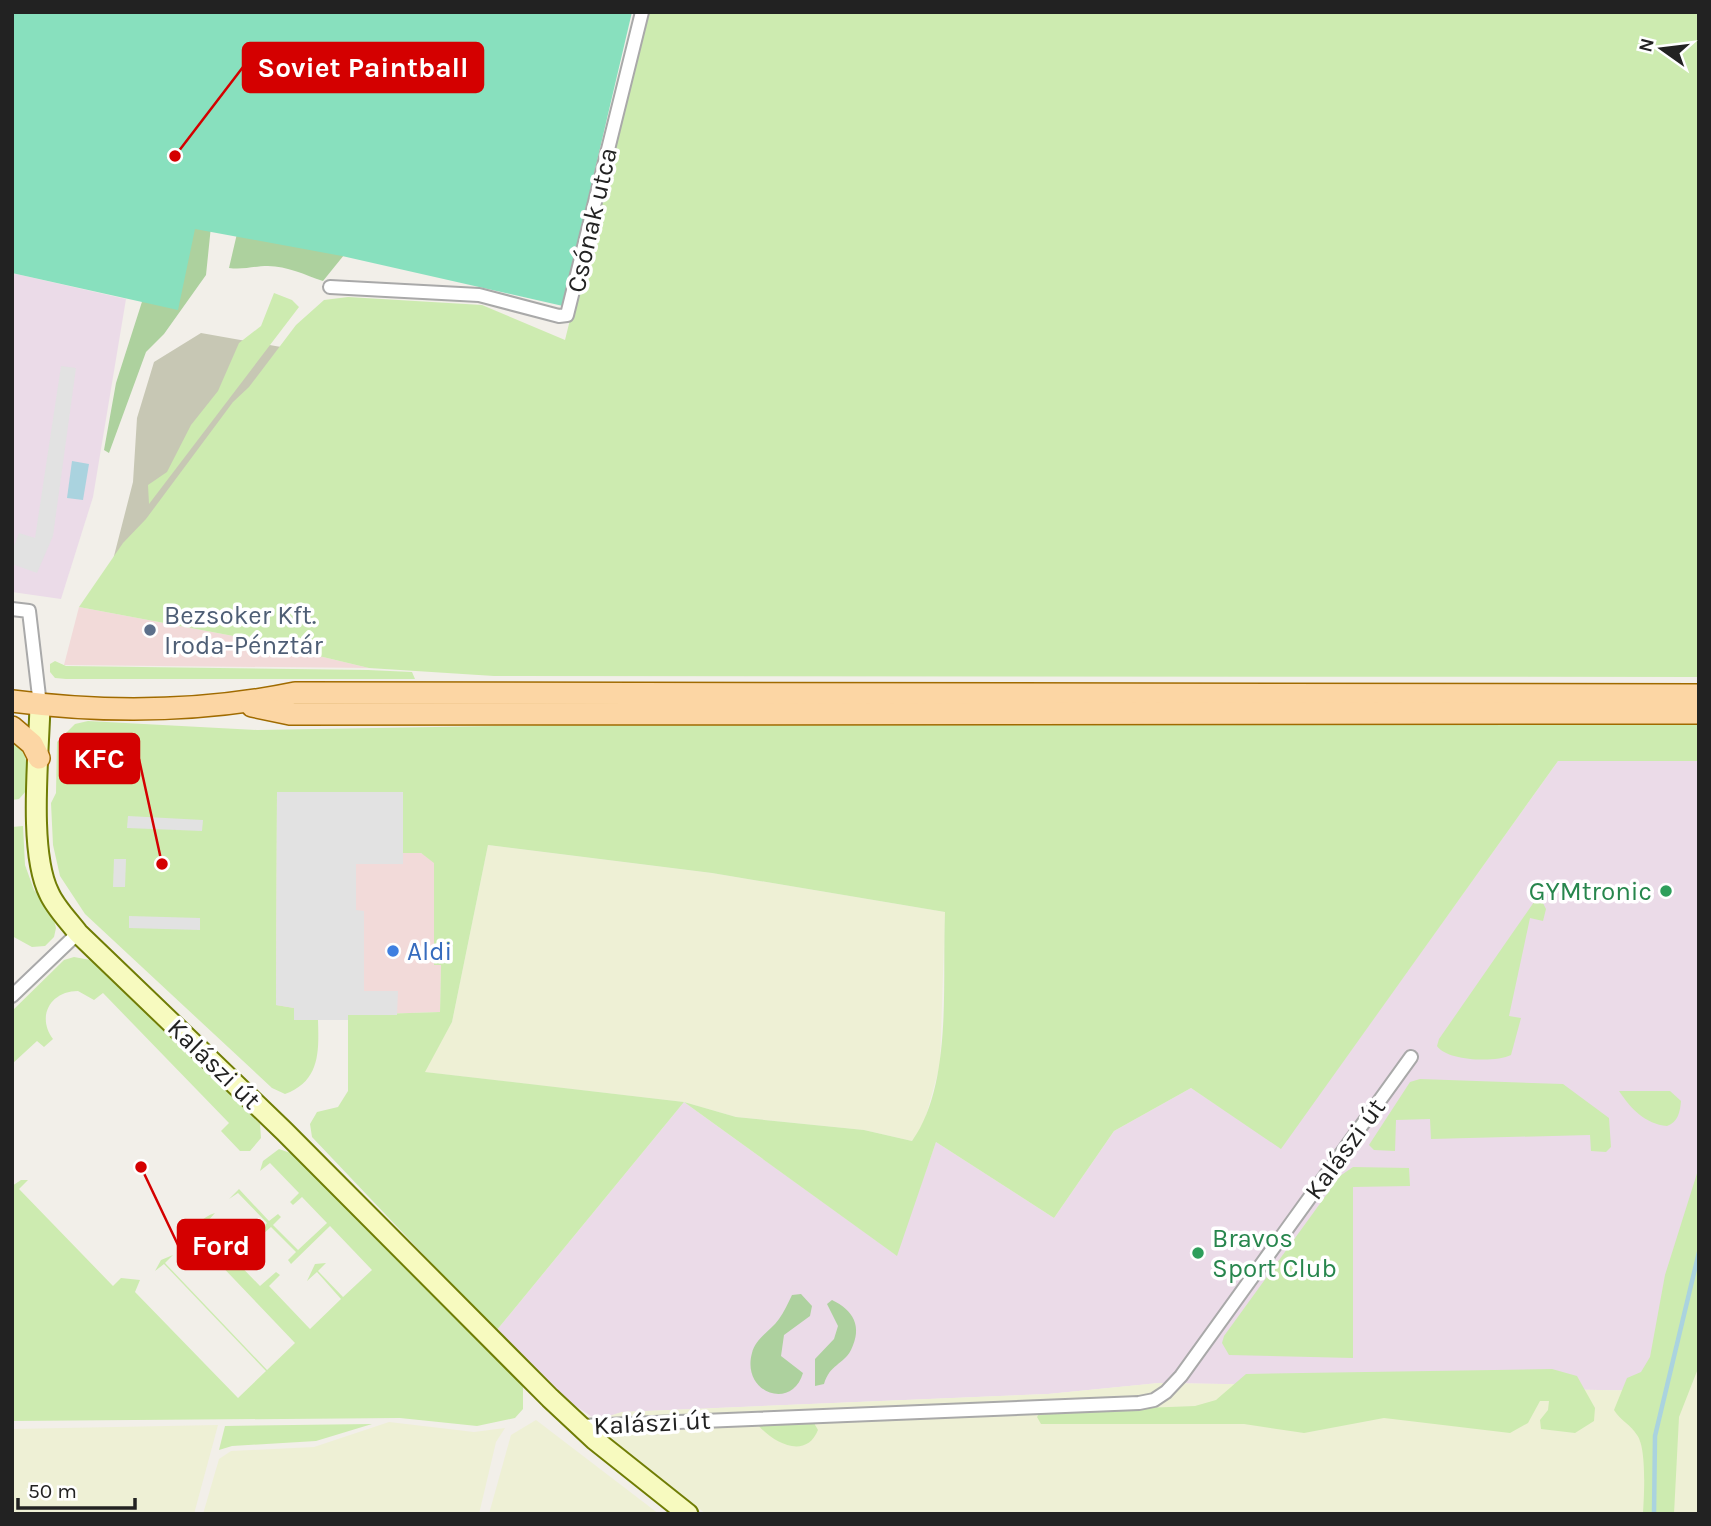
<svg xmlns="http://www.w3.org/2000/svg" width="1711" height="1526" font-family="Karla,sans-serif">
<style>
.commercial{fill:#f2dad9}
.industrial{fill:#ebdbe8}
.construction{fill:#c7c7b4}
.farmland{fill:#eef0d5}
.grass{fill:#cdebb0;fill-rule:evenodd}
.forest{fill:#add19e}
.pitch{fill:#88e0be}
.parking{fill:#e2e2e2}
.water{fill:#aad3df}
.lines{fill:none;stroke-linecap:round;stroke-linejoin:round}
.stream{stroke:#aad3df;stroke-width:4.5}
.minor-casing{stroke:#a9a9a9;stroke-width:16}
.secondary-casing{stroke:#707d05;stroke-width:23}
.primary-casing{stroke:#a06b00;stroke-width:24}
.minor{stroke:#fff;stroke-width:12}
.secondary{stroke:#f7fabf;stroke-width:19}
.primary{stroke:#fcd6a4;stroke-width:21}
.service-dot{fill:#5c6f8a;stroke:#fff;stroke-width:2.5}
.leisure-dot{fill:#2e9e5b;stroke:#fff;stroke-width:2.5}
.shop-dot{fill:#3f7fe0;stroke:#fff;stroke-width:2.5}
.labels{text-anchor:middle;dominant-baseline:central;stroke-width:7;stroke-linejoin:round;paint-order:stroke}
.street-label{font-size:26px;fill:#222;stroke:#fff}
.service-label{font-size:26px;fill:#4e5e75;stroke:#fff;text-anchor:start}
.leisure-label{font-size:26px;fill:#27864d;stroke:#fff;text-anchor:end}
.shop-label{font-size:26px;fill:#366cbe;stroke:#fff;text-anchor:start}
.leader{fill:none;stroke:#d40000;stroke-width:2.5}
.callout-dot{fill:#d40000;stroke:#fff;stroke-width:2.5}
.callout{fill:#d40000;stroke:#d40000;stroke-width:2.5}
.callout-label{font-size:28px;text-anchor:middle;font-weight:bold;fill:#fff}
</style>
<rect width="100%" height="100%" fill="#f2efe9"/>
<g class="commercial">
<path d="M79 607 244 638 369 668 64 665Z"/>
<path d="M277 792 421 853 434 862V964L441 965 440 1012 348 1015V1020H294L276 1005Z"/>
</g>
<g class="industrial">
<path d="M12 273 126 299 93 497 61 599 12 592Z"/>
<path d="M1558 761H1699V1193L1659 1391 1159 1383 1048 1394 622 1412 597 1420 568 1401 496 1331 684 1102 896 1255 936 1142 1054 1218 1114 1131 1191 1088 1281 1148Z"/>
</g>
<path class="construction" d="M201 333 321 354 105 591 133 482 137 418 154 362Z"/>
<g class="farmland">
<path d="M488 845 712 873 945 912 940 1065 923 1127 912 1141 864 1130 736 1117 684 1102 424 1072 452 1022Z"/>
<path d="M1699 1193V1514H706L617 1444 597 1420 622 1412 1048 1394 1159 1383 1659 1391Z"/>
<path d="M536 1420 659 1514H489L511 1435Z"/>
<path d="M389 1422 474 1432 505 1428 496 1442 479 1514H203L219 1459 231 1451 314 1447Z"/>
<path d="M218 1425 194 1514H12V1429Z"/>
</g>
<g class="grass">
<path d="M646 12H1699V677L494 676 369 668 244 638 79 607 123 543 146 519 233 402 249 387 296 325 324 300 348 297 482 305 565 340Z"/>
<path d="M274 293 292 300 299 307 149 504 148 485 167 472 191 425 218 391 239 343 261 326Z"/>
<path d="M55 661 66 666 368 670 412 672 415 679H66L55 678 50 672V664Z"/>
<path d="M88 721 257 730 675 723 1699 725V761H1558L1281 1149 1191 1088 1114 1131 1054 1218 936 1142 897 1256 684 1102 496 1331 312 1137 310 1124 317 1112 338 1107 348 1091V1015L440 1012 441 965H434V863L421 853H403V793L277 792 276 1005 294 1008V1020H318C319 1052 320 1081 285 1094L272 1088 85 914 60 876 53 845 51 803 56 793 57 742 75 724ZM488 845 712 873 945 912C942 981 953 1084 912 1141L864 1130 736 1117 684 1102 425 1072 452 1022Z"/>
<path d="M12 736C31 748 26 772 26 791L19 799 12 800Z"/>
<path d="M23 826 25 865 34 890 53 916 56 928 54 937 45 946 32 947 12 936V827Z"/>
<path d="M1542 901 1546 909 1543 921 1530 918 1509 1016 1521 1018 1511 1055C1495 1063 1447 1061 1437 1046L1439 1039 1534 902Z"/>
<path d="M74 957 96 961 260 1124 261 1138 250 1151H240L221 1131 229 1123 103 993 94 1000 78 991C51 991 36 1016 53 1039L44 1047 37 1041 12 1064V1011L64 960Z"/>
<path d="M1420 1079 1563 1084 1609 1118 1611 1147 1606 1152 1591 1151 1590 1135 1431 1139 1430 1119 1396 1120 1395 1151 1374 1150 1369 1145 1410 1082Z"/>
<path d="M1619 1091H1670L1681 1101C1680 1112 1678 1122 1667 1126 1645 1124 1631 1109 1619 1091Z"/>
<path d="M279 1149 296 1155 513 1372 523 1387V1409L515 1418 477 1426 400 1418 12 1421V1186L21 1180H28L19 1189 113 1286 121 1278 140 1280 135 1292 238 1398 266 1371 164 1264 155 1271 161 1260 173 1255 165 1263 267 1370 295 1343 193 1236 185 1242C190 1229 202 1217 215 1213L207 1222 228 1244 236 1237 239 1240 227 1252 260 1286 276 1272 280 1275 269 1286 310 1329 341 1299 317 1272 307 1281 315 1264 326 1263 318 1271 343 1297 372 1270 330 1226 291 1264 288 1260 296 1252 271 1227 263 1234 260 1231 267 1223 238 1193 229 1199 239 1189 269 1221 278 1214 281 1217 273 1225 298 1250 327 1223 302 1197 293 1205 290 1202 299 1193 270 1163 260 1171 263 1161Z"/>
<path d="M1353 1167 1409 1168 1410 1186 1353 1187V1358L1229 1355 1222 1343 1224 1336 1340 1176Z"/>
<path d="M1699 1167V1366L1679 1417 1674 1514H1643C1644 1497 1647 1448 1637 1435 1631 1425 1620 1420 1614 1410L1627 1378 1641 1372 1650 1357 1665 1275Z"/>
<path d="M1552 1369 1577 1376 1595 1408 1594 1421 1575 1433 1541 1429 1540 1420 1548 1410 1549 1401H1540L1528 1423 1510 1433 1384 1418 1304 1433 1244 1424H1041L1037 1417 1040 1412 1195 1406 1216 1400 1246 1374Z"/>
<path d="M814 1423 818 1430C806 1460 773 1443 758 1425Z"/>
<path d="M372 1424 316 1441 232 1446 219 1450 225 1426Z"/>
</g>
<g class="forest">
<path d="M214 197 206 275 164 334 146 352 109 453 104 450 116 383 156 258Z"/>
<path d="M239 225 357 239 323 281C305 275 287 266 268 266 254 266 243 270 229 268Z"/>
<path d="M801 1294 812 1306 810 1316 784 1335 781 1356 803 1373C792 1411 741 1393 752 1353 756 1337 771 1331 779 1319 784 1312 788 1303 792 1295Z"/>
<path d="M832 1300C853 1310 863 1326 851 1350 843 1365 830 1364 824 1384L815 1386V1359L834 1339 838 1326 827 1304Z"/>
</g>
<path class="pitch" d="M12 12H632L563 306 342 256 195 229 178 310 12 273Z"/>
<g class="parking">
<path d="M61 366 76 368 53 536 37 573 12 564V551L19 533 35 538Z"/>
<path d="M277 792H403V864H356V910L364 911V991H398L397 1015H348V1020H294V1008L276 1005Z"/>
<path d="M128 816 203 820 202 831 127 828Z"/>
<path d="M114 859H126L125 887H113Z"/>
<path d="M129 916 200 918V930L129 928Z"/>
</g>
<path class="water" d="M72 461 89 464 83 500 67 498Z"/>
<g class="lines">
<path class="stream" d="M1654 1514 1655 1436 1699 1252"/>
<defs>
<g id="minor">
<path d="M330 287 479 295 559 316 567 315 642 12"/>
<path d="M12 609 29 611 40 705"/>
<path d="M12 996 78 933"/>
<path d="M580 1426 1139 1403 1154 1400 1166 1392 1181 1376 1411 1057"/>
</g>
<path id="secondary" d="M40 705C39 753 28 851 49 893 55 907 68 920 78 933L284 1131 550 1398 595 1440 688 1514"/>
<g id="primary">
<path d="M12 701C105 713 203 712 295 693L1699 695"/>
<path d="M252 706 290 714 1699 713"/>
<path d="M12 727 32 744 39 758"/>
</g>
</defs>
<use href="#minor" class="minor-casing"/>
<use href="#secondary" class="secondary-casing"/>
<use href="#primary" class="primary-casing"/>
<use href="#minor" class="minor"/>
<use href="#secondary" class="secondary"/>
<use href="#primary" class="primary"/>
</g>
<circle class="service-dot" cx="150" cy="630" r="7"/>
<g class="leisure-dot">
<circle cx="1666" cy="891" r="7"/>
<circle cx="1198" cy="1253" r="7"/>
</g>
<circle class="shop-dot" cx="393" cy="951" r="7"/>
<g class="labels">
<g class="street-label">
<text transform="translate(592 220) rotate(-77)">Csónak utca</text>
<text transform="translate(214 1064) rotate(44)">Kalászi út</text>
<text transform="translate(1345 1149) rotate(-54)">Kalászi út</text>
<text transform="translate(652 1423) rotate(-3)">Kalászi út</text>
</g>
<g class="service-label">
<text x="164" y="615">Bezsoker Kft.<tspan x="164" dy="30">Iroda-Pénztár</tspan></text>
</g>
<g class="leisure-label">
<text x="1652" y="891">GYMtronic</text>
<text x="1212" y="1238" text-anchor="start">Bravos<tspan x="1212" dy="30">Sport Club</tspan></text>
</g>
<g class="shop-label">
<text x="407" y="951">Aldi</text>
</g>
</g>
<path class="leader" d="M175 156L243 67M162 864L139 759M141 1167L178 1245"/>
<g class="callout-dot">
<circle cx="175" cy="156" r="7"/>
<circle cx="162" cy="864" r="7"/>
<circle cx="141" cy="1167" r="7"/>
</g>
<g class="callout">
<rect x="243" y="43" width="240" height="49" rx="7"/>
<rect x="60" y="734" width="79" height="49" rx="7"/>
<rect x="178" y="1220" width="86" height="49" rx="7"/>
</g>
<g class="callout-label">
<text x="363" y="77">Soviet Paintball</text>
<text x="99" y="768">KFC</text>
<text x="221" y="1255">Ford</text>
</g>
<rect width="1711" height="1526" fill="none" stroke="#222222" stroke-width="28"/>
<g transform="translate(1662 49) rotate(284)" stroke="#ffffff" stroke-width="5" paint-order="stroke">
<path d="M0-5L12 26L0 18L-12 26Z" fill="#222222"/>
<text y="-10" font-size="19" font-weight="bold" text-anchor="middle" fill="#222222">N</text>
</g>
<path d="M18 1498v10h117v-10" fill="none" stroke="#222222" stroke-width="3.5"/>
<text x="28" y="1498" font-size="21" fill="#222222" stroke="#ffffff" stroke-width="5" paint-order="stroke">50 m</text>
</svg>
